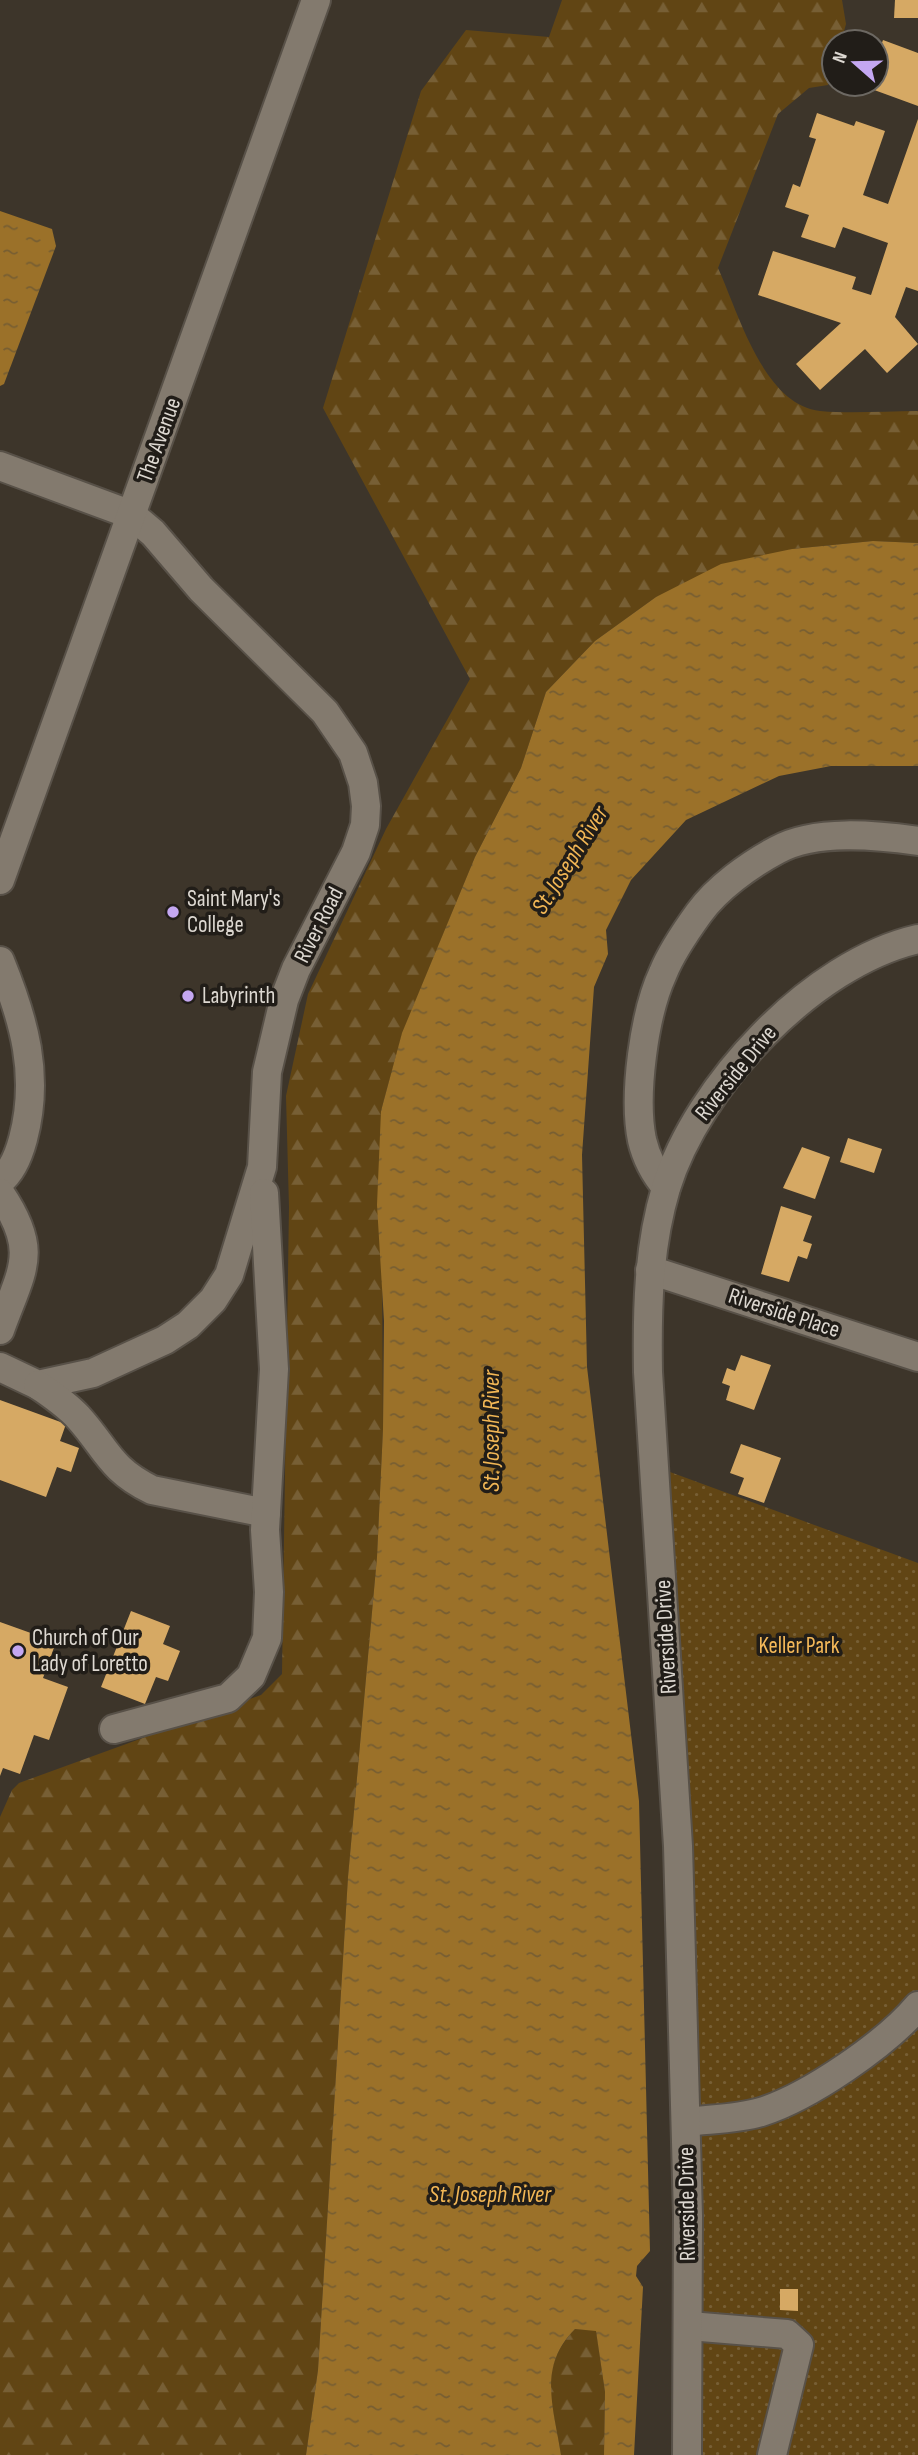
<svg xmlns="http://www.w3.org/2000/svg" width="918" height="2455" font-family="'Sofia Sans Condensed',sans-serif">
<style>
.forest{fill:url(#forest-firs)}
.park{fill:url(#park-dots)}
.water{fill:url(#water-ripples)}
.building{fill:#d6a964}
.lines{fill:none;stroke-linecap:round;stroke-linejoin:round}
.minor-casing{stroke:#585148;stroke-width:32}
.minor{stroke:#837a6e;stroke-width:28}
.poi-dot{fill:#c4a7f1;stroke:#211d18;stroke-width:2.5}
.labels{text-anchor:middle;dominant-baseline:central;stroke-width:7;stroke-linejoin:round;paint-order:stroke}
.street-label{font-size:23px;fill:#ddd8d1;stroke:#211d18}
.poi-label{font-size:23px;fill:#ddd8d1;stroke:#211d18;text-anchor:start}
.park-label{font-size:23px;fill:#f5b959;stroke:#211d18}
.water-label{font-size:24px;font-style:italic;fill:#f1b655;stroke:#211d18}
</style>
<defs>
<pattern id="forest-firs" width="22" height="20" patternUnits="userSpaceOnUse" patternTransform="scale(1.75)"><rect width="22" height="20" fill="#614514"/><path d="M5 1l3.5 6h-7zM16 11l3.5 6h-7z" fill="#775f35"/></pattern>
<pattern id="park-dots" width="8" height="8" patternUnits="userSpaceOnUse" patternTransform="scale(1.75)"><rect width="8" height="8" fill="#614514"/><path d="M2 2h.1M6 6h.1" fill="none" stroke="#775f35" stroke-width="1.8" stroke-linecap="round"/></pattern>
<pattern id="water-ripples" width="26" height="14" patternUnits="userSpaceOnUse" patternTransform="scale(1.75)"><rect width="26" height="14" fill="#9b7129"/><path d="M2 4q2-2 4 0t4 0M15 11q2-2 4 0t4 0" fill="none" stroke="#775e32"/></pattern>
</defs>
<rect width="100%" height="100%" fill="#3d352a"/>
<g class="forest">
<path d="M562 0H842L846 24 841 42H834V65L828 85 809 88 778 114 718 268C739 314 763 404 820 411 852 414 886 411 918 411V543L873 541 792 549 656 597 595 641 546 692 521 768 475 857 402 1034 381 1111 383 1429 377 1557 348 1877 318 2370 306 2455H0V1817L12 1790 19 1783 261 1695 282 1674 289 1207 286 1096 308 994 386 829 470 679 323 408 421 91 466 30 549 37Z"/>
<path d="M575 2329 596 2330 605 2392 604 2455H561C554 2405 536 2370 575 2329Z"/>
</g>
<path class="park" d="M670 1472 918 1563V2455H697L689 1807Z"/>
<g class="water">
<path d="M0 211 52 229 56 246 4 384 0 386Z"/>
<path d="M873 541 918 543V766H831L779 776 686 820 631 880 606 930 608 954 594 987 582 1155 587 1367 639 1801 650 2251 637 2266 636 2276 643 2287 634 2455H604L605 2392 596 2331 575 2329C537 2367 554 2408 561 2455H306L318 2370 348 1877 377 1557 383 1429 384 1321 377 1205 381 1111 402 1033 475 857 521 768 546 692 595 641 656 597 721 564 792 549Z"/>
</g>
<g class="building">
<path d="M895 0H918V18H894Z"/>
<path d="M883 40 918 53V106L866 87 867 84H876V59Z"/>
<path d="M817 113 854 126 856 121 885 131 863 195 888 204 918 119V291L906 287 895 317 918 344 887 373 865 349 820 390 796 364 841 323 758 295 773 251 856 277 852 289 871 295 888 243 843 227 835 248 801 237 809 215 785 207 793 184 800 187 816 139 809 137Z"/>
<path d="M848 1138 882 1149 874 1173 840 1162Z"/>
<path d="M802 1147 830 1157 815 1199 783 1188Z"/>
<path d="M781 1206 812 1216 803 1241 812 1244 807 1259 798 1256 789 1282 761 1274Z"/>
<path d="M741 1355 771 1365 754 1410 726 1400 730 1386 722 1383 727 1368 735 1371Z"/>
<path d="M0 1400 66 1424 60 1441 79 1448 71 1472 57 1467 46 1497 0 1480Z"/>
<path d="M741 1444 781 1458 764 1503 738 1494 744 1478 730 1473Z"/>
<path d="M131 1611 170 1626 163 1644 180 1651 168 1681 156 1677 145 1704 101 1687Z"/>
<path d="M0 1622 56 1642 43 1678 68 1687 49 1740 34 1735 20 1774 3 1768 0 1776Z"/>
<path d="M780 2289H798V2311L780 2310Z"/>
</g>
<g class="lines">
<defs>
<g id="minor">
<path d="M0 466 132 515 153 533 201 589 325 712 353 753 363 783 366 806 365 825 356 852 296 969 284 1000 267 1072 262 1167 229 1275 213 1300 188 1325 165 1340 93 1373 38 1385 0 1367"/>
<path d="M0 880 316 0"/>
<path d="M0 961C24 1020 40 1075 23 1139 19 1154 13 1171 0 1181"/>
<path d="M666 1187C655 1174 646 1157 642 1140 633 1096 644 1014 663 973 671 953 686 931 699 913 717 888 749 865 777 850 815 829 876 835 918 841"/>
<path d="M0 1193C40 1252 22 1269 0 1330"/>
<path d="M650 1270 918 1357"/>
<path d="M38 1385C52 1395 66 1404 78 1417 107 1449 109 1469 152 1490L266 1513"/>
<path d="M114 1729 228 1698 251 1676 267 1638 269 1592 265 1530 274 1369 264 1193"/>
<path d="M686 2122C710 2119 738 2119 761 2112 809 2097 886 2044 918 2006"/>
<path d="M689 2326 787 2334 799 2345 772 2455"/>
<path d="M687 2455 688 2216 678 1846 648 1372C647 1310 648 1248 666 1188 697 1086 812 963 918 939"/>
</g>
</defs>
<use href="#minor" class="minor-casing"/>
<use href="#minor" class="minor"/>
</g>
<g class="poi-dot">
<circle cx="173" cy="912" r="7"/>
<circle cx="188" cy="996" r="7"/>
<circle cx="18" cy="1651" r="7"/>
</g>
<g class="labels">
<g class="street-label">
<text transform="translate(159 440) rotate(-70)">The Avenue</text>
<text transform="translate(319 925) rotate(-63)">River Road</text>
<text transform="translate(736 1073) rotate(-51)">Riverside Drive</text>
<text transform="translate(784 1313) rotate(18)">Riverside Place</text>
<text transform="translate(666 1637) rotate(-93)">Riverside Drive</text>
<text transform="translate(687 2204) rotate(-91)">Riverside Drive</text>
</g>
<g class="poi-label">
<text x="187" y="899">Saint Mary's<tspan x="187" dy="26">College</tspan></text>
<text x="202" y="996">Labyrinth</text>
<text x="32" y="1638">Church of Our<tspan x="32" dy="26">Lady of Loretto</tspan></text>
</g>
<g class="park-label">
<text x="799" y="1646">Keller Park</text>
</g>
<g class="water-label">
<text transform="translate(570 860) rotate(-58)">St. Joseph River</text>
<text transform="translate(491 1431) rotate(-90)">St. Joseph River</text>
<text x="490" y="2194">St. Joseph River</text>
</g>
</g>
<g transform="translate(855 63) rotate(290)"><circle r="33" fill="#211d18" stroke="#6c6862" stroke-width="2"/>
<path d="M0-5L12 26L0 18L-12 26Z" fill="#c4a7f1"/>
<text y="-10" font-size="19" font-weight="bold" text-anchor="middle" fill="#ddd8d1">N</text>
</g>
</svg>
